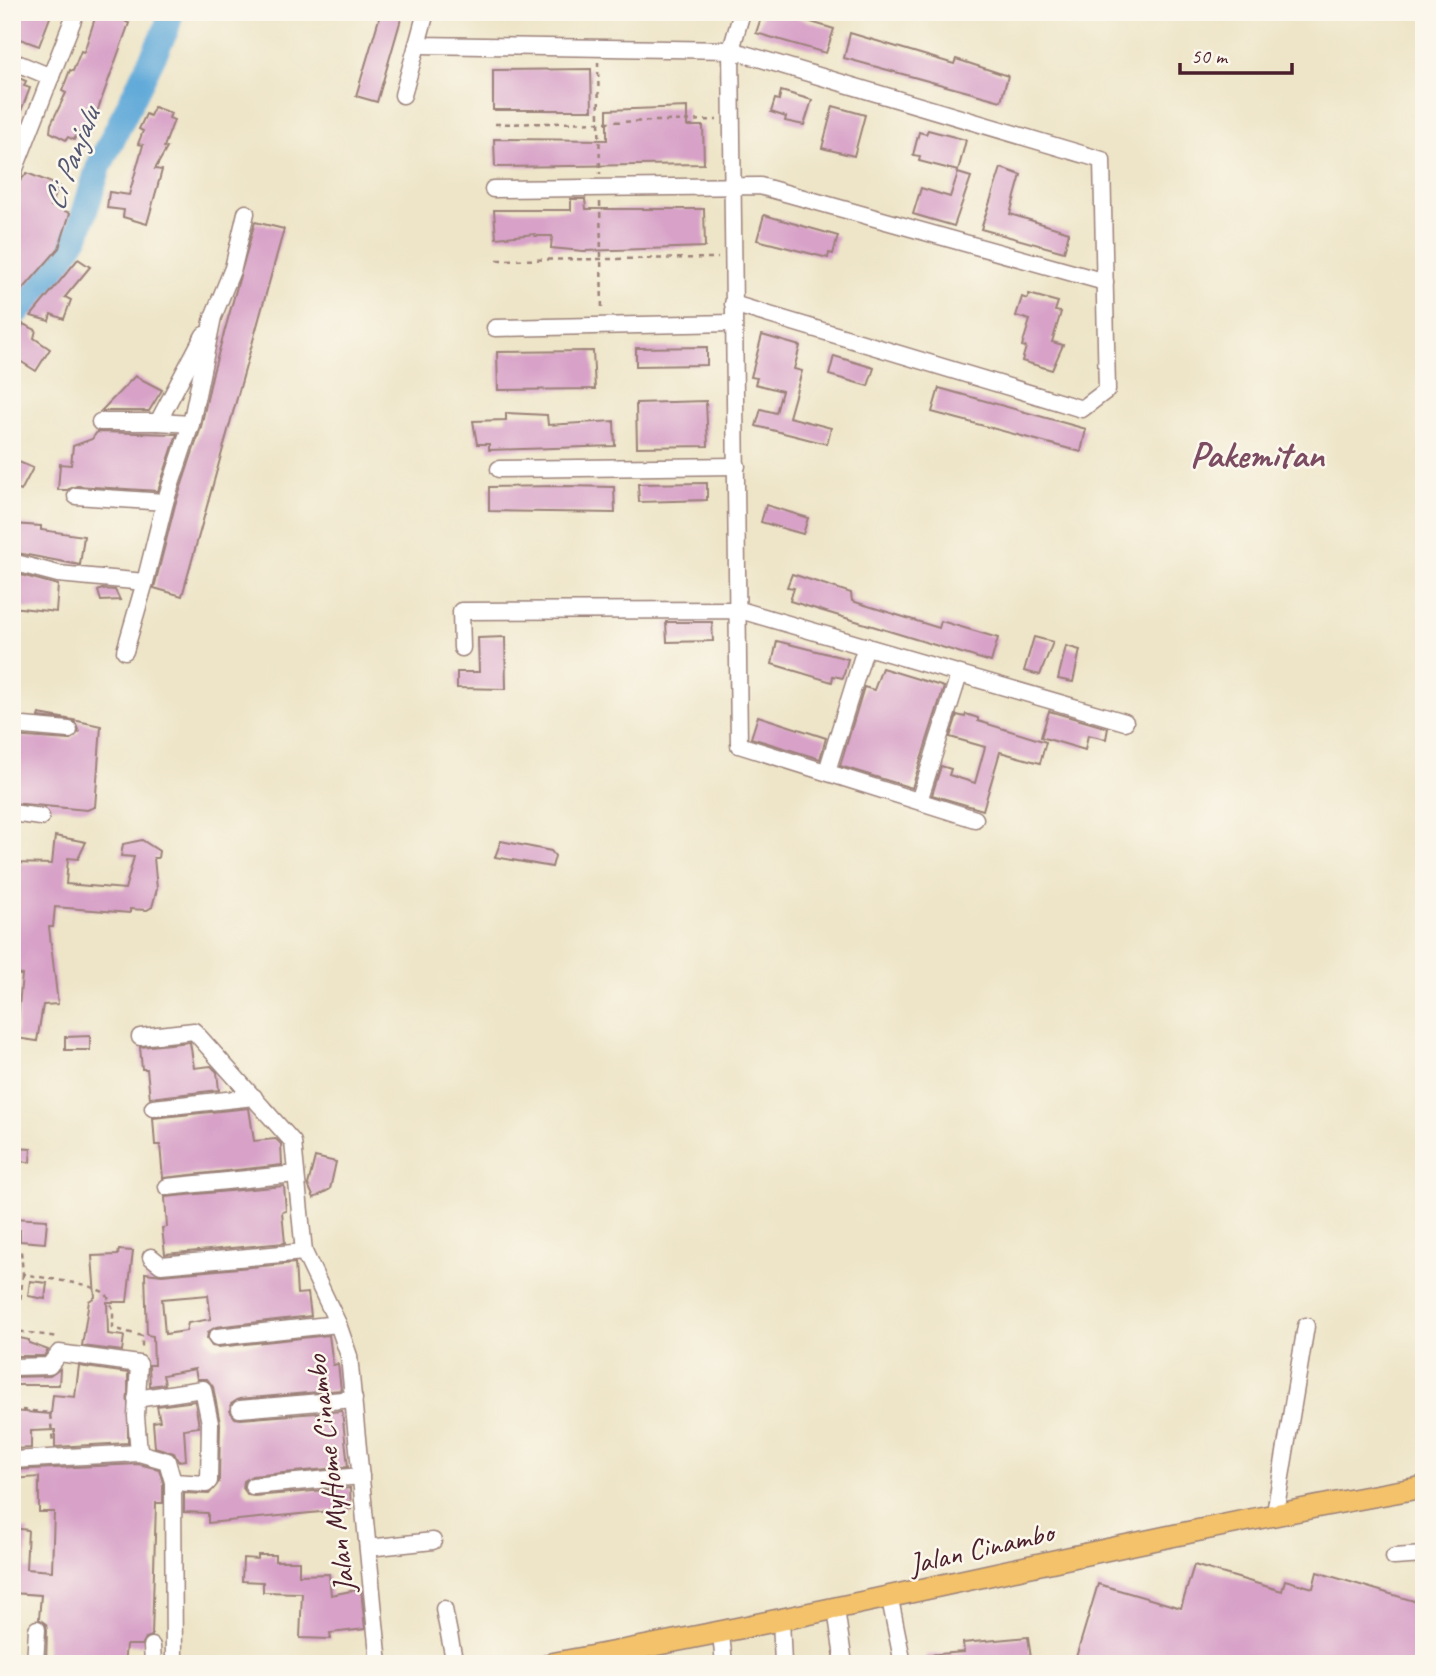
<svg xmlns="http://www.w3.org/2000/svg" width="1436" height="1676" font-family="Caveat,sans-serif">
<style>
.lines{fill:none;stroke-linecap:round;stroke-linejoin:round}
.river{stroke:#62aad9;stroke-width:26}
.building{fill:#d8a2c8;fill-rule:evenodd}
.minor-casing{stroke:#9c827a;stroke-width:19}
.major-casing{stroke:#9c827a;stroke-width:24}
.path{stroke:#9c827a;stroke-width:2.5;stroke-dasharray:5 5;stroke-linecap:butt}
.minor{stroke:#fff;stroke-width:16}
.major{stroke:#f3c26a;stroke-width:21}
.labels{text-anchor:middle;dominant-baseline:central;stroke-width:5;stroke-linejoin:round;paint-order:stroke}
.street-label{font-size:30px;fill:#4a1f2b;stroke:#fbf7ec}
.water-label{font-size:32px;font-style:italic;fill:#545771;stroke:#fbf7ec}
.district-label{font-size:37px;font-weight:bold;fill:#7c4d62;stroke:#fbf7ec}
</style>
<rect width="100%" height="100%" fill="#fbf7ec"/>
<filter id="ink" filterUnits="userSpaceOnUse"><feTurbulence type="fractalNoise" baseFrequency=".0143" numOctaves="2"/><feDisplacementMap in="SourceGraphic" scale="14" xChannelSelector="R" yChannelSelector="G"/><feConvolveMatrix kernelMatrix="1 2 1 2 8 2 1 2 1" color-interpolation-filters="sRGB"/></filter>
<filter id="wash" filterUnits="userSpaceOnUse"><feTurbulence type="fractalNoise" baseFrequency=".00686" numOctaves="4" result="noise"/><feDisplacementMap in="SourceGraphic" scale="28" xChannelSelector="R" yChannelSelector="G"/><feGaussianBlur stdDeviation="1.57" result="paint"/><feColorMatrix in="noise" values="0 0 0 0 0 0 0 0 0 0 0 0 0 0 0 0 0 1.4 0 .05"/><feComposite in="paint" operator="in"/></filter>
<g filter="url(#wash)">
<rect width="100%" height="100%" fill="#eee5c8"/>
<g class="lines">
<path class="river" d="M12 317 47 282 78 233 99 166 166 30 171 12"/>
</g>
<g id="blocks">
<g class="building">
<path d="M12 12H52L39 46 12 36Z"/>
<path d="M97 12H129L126 22 129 23 88 137 77 133 74 140 68 137 66 140 50 132 51 124 66 93 62 91 70 70 73 71 81 51 84 52Z"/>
<path d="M381 12H403L377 102 356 96Z"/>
<path d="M763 12H778L834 29 826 53 756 33Z"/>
<path d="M850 33 954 64 956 59 1008 76 1001 101 844 58Z"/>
<path d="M591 69 592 110H493V70Z"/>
<path d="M12 75 26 81 24 86 30 88 13 131Z"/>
<path d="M781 91 812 100 804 125 785 121 786 117 771 112 775 99 779 100Z"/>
<path d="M833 106 865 115 854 156 822 148Z"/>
<path d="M154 107 171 113 169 118 174 120 164 147 167 148 155 169 162 170 147 224 123 217 124 210 107 208 109 192 129 195 143 145 138 144 143 131 139 129 146 114 150 116Z"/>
<path d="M687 107V126H703L704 164 495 167 494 139 607 140V110Z"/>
<path d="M928 130 966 140 958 171 919 161 920 156 913 155 919 132 926 134Z"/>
<path d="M1001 168 1021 175 1010 214 1069 232 1064 252 981 229Z"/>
<path d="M27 173 59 186 51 206 70 213 59 248 12 302V190Z"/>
<path d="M958 173 971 177 954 226 913 214 921 188 950 197Z"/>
<path d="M571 199H585L586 209H704L705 247 583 251 551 248 552 236H535V234L496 238 494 210H571Z"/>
<path d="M764 215 838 236 833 254 829 253 828 258 757 240Z"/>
<path d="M255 222 284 229 182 596 154 588 175 505 201 427 212 376Z"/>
<path d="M78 259 90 267 65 297 71 300 64 319 51 314 49 321 31 316Z"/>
<path d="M1029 294 1058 302 1055 311 1061 312 1052 342 1063 345 1052 370 1022 361 1026 347 1022 346 1030 320 1016 316 1022 297 1027 299Z"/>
<path d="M23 324 36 330 34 338 50 349 36 371 12 356Z"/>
<path d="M762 335 800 346 794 369 802 371 789 417 831 428 827 444 756 426 761 409 776 413 782 391 755 384 757 378 751 377Z"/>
<path d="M707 347V365L636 366V348Z"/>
<path d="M593 351 595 389 498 390 497 352Z"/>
<path d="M834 356 874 368 868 386 829 375Z"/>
<path d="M135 376 162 390 149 411H101Z"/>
<path d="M939 388 1086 429 1081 452 932 412Z"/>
<path d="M706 401 708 446 637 447 636 403Z"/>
<path d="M506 413 547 415 548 425 614 421 615 446 489 450V444H477L473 421 506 420Z"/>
<path d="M97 432 177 434 158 491 77 486 67 490H58L60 464 71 465 73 446 92 439Z"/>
<path d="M12 459 33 468 21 491 12 487Z"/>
<path d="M707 483V500L639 502 638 484Z"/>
<path d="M565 486 614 487 615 513 489 511V487Z"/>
<path d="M766 505 808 518 803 534 761 522Z"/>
<path d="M12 524 41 526V530L84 536 80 565 12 552Z"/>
<path d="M792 574 851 593 852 601 939 628 941 621 998 638 991 662 790 601 794 588 787 587Z"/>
<path d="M21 575 58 585 56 612 12 607V577L20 578Z"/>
<path d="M102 589 115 590 120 600 101 601 98 591Z"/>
<path d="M666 622H712L713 641 667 642Z"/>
<path d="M505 637 506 689 457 688V672H479L478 638Z"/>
<path d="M1034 637 1053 642 1040 675 1024 671Z"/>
<path d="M777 641 848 659 843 678 833 676 832 682 772 664Z"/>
<path d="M1066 646 1080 650 1073 682 1058 679Z"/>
<path d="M882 668 944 687 912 788 840 766 864 687 874 690Z"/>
<path d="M1049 711 1108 728 1106 739 1088 735 1085 750 1041 737Z"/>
<path d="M39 714 73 720 101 726 95 807 87 810 12 803V736L69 740 79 732 74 721 38 717Z"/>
<path d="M966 714 978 718V721L1046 742 1040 763 1000 752 983 810 932 795 941 766 951 769 949 775 975 783 985 747 950 737 957 715 965 717Z"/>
<path d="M758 716 826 738 820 759 751 738Z"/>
<path d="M55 836 86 842 78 859 68 858 66 884 125 889 134 857 121 856 123 844 142 840 159 851 158 858H154L157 889 152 907 147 910 130 909V913L55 907 53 927H49L58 1004 43 1005 37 1041 16 1038 22 975 12 974V863L52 864Z"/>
<path d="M501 841 551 851 555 856 552 867 495 857Z"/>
<path d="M90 1036V1050H65V1037Z"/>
<path d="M190 1042 194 1068 211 1066 217 1072 219 1090 150 1098 147 1069H142L140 1047Z"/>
<path d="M249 1108 254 1141 276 1139 281 1144 282 1165 163 1178 160 1145H155L153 1118Z"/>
<path d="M15 1148 31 1149 30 1162 14 1161Z"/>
<path d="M315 1157 336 1162 330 1189 314 1198 308 1185Z"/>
<path d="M284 1186 286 1211 282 1212 285 1243 165 1254 162 1228 167 1227 165 1197Z"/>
<path d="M12 1218 47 1220 45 1243 20 1241V1230H12Z"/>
<path d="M119 1250 133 1251 127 1302H107L108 1334 124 1336 122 1351 82 1346 89 1301 95 1297 92 1256 118 1255Z"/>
<path d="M295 1263 297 1294 308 1293 311 1316 216 1327 208 1332 207 1339 212 1346 218 1347 329 1335 333 1365 338 1364 341 1390 239 1399 231 1404 230 1411 235 1418 241 1419 342 1411 348 1467 252 1476 244 1481 243 1488 248 1495 254 1496 350 1488 351 1509 208 1523V1513L184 1512V1493L209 1494 219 1482 220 1423 213 1387 207 1379H197L195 1369 163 1375 165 1384 150 1386 149 1365H154L153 1336 147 1335 145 1273 162 1275ZM208 1295 211 1319 188 1323 186 1331 165 1334 162 1299Z"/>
<path d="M30 1281 47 1283 45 1299 28 1296Z"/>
<path d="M15 1337 29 1340V1343L48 1350 44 1356H13Z"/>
<path d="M79 1366 128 1373V1443L55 1447V1430L31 1431V1448L12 1449V1411L51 1414 53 1395 75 1397Z"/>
<path d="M60 1369 59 1385H12V1377L50 1376Z"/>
<path d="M195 1401 199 1427 184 1429 186 1460 178 1461 174 1453 155 1447 153 1422 160 1421 157 1406Z"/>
<path d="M138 1464 159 1469 163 1483V1503H156L152 1636 146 1638 142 1645H126L124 1664H46L47 1630 46 1624 39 1619 41 1595 12 1593V1528L28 1530 26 1569 52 1571 54 1512H39V1477L12 1479V1470Z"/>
<path d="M258 1555H275V1561H299V1575L329 1574 331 1595 361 1589 365 1629 330 1633 331 1639 300 1638 302 1593 263 1592V1582L242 1581 243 1558 258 1559Z"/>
<path d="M1194 1565 1282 1591 1285 1580 1313 1588 1317 1572 1424 1604V1664H1074L1098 1584 1181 1608Z"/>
<path d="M1028 1637 1031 1658 979 1664H926V1655L964 1652 963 1643Z"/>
</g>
</g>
</g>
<g filter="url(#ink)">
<use href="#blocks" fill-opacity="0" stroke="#9c827a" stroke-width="2"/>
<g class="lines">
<defs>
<g id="minor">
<path d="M426 12 417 45 731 50 1102 160 1107 390 1082 409 733 304"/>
<path d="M742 12 731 50 739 745 975 819"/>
<path d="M12 61 51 77"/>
<path d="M403 95 417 45"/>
<path d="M12 176 76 12"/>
<path d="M493 189 760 186 1105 282"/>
<path d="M495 328 733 323"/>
<path d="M100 422H158L204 335"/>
<path d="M158 422 191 424"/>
<path d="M499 469 737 466"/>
<path d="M76 496 165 502"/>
<path d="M12 562 58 574 145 582 165 502 191 424 213 317 233 268 246 213"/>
<path d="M462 648 461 611 740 610 1125 722"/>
<path d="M125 651 145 582"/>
<path d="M12 725 69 730"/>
<path d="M827 771 866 646"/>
<path d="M919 801 959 675"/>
<path d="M12 813 41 817"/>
<path d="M140 1037 194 1031 293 1142 304 1252 338 1324 349 1356 379 1664"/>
<path d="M153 1108 254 1097"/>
<path d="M167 1187 296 1174"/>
<path d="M151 1257 161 1265 304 1252"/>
<path d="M217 1337 338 1324"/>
<path d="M12 1367 49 1366 59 1353 139 1364 136 1416 139 1453"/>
<path d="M136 1399 203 1389 210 1423 209 1481 206 1484 173 1482"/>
<path d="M240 1409 354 1399"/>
<path d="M12 1460 139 1453 167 1461 173 1482 174 1664"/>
<path d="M253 1486 361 1476"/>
<path d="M1275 1513 1306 1326"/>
<path d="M368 1548 433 1541"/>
<path d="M1394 1557 1424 1555"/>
<path d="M890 1599 903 1664"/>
<path d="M444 1609 455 1664"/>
<path d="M836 1609 844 1664"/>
<path d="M781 1619 783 1664"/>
<path d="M721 1634 724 1664"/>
<path d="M152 1646 153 1664"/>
<path d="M35 1664 37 1629"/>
</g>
<path id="major" d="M550 1664C843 1613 1131 1538 1424 1487"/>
</defs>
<use href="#minor" class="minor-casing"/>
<use href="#major" class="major-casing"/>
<g class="path">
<path d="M598 62 600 174"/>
<path d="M495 124 717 120"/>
<path d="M600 202 602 311"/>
<path d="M497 260 718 258"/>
<path d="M12 1248 21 1251 23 1274 86 1285 106 1293 113 1309V1328L142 1336V1351"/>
<path d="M23 1274 17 1331 57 1337"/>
<path d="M12 1409 50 1413 53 1444"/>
</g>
<use href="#minor" class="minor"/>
<use href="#major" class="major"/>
</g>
</g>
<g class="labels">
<g class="street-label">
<text transform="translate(330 1474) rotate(-97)">Jalan MyHome Cinambo</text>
<text transform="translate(981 1548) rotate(-13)">Jalan Cinambo</text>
</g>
<g class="water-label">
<text transform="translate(71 159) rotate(-69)">Ci Panjalu</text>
</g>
<g class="district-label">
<text x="1257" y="454">Pakemitan</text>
</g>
</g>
<rect width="1436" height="1676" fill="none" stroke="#fbf7ec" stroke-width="42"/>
<path d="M1180 63v10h112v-10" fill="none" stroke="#4a1f2b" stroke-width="3.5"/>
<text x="1191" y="63" font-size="21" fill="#4a1f2b" stroke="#fbf7ec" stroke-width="5" paint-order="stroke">50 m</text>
</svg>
